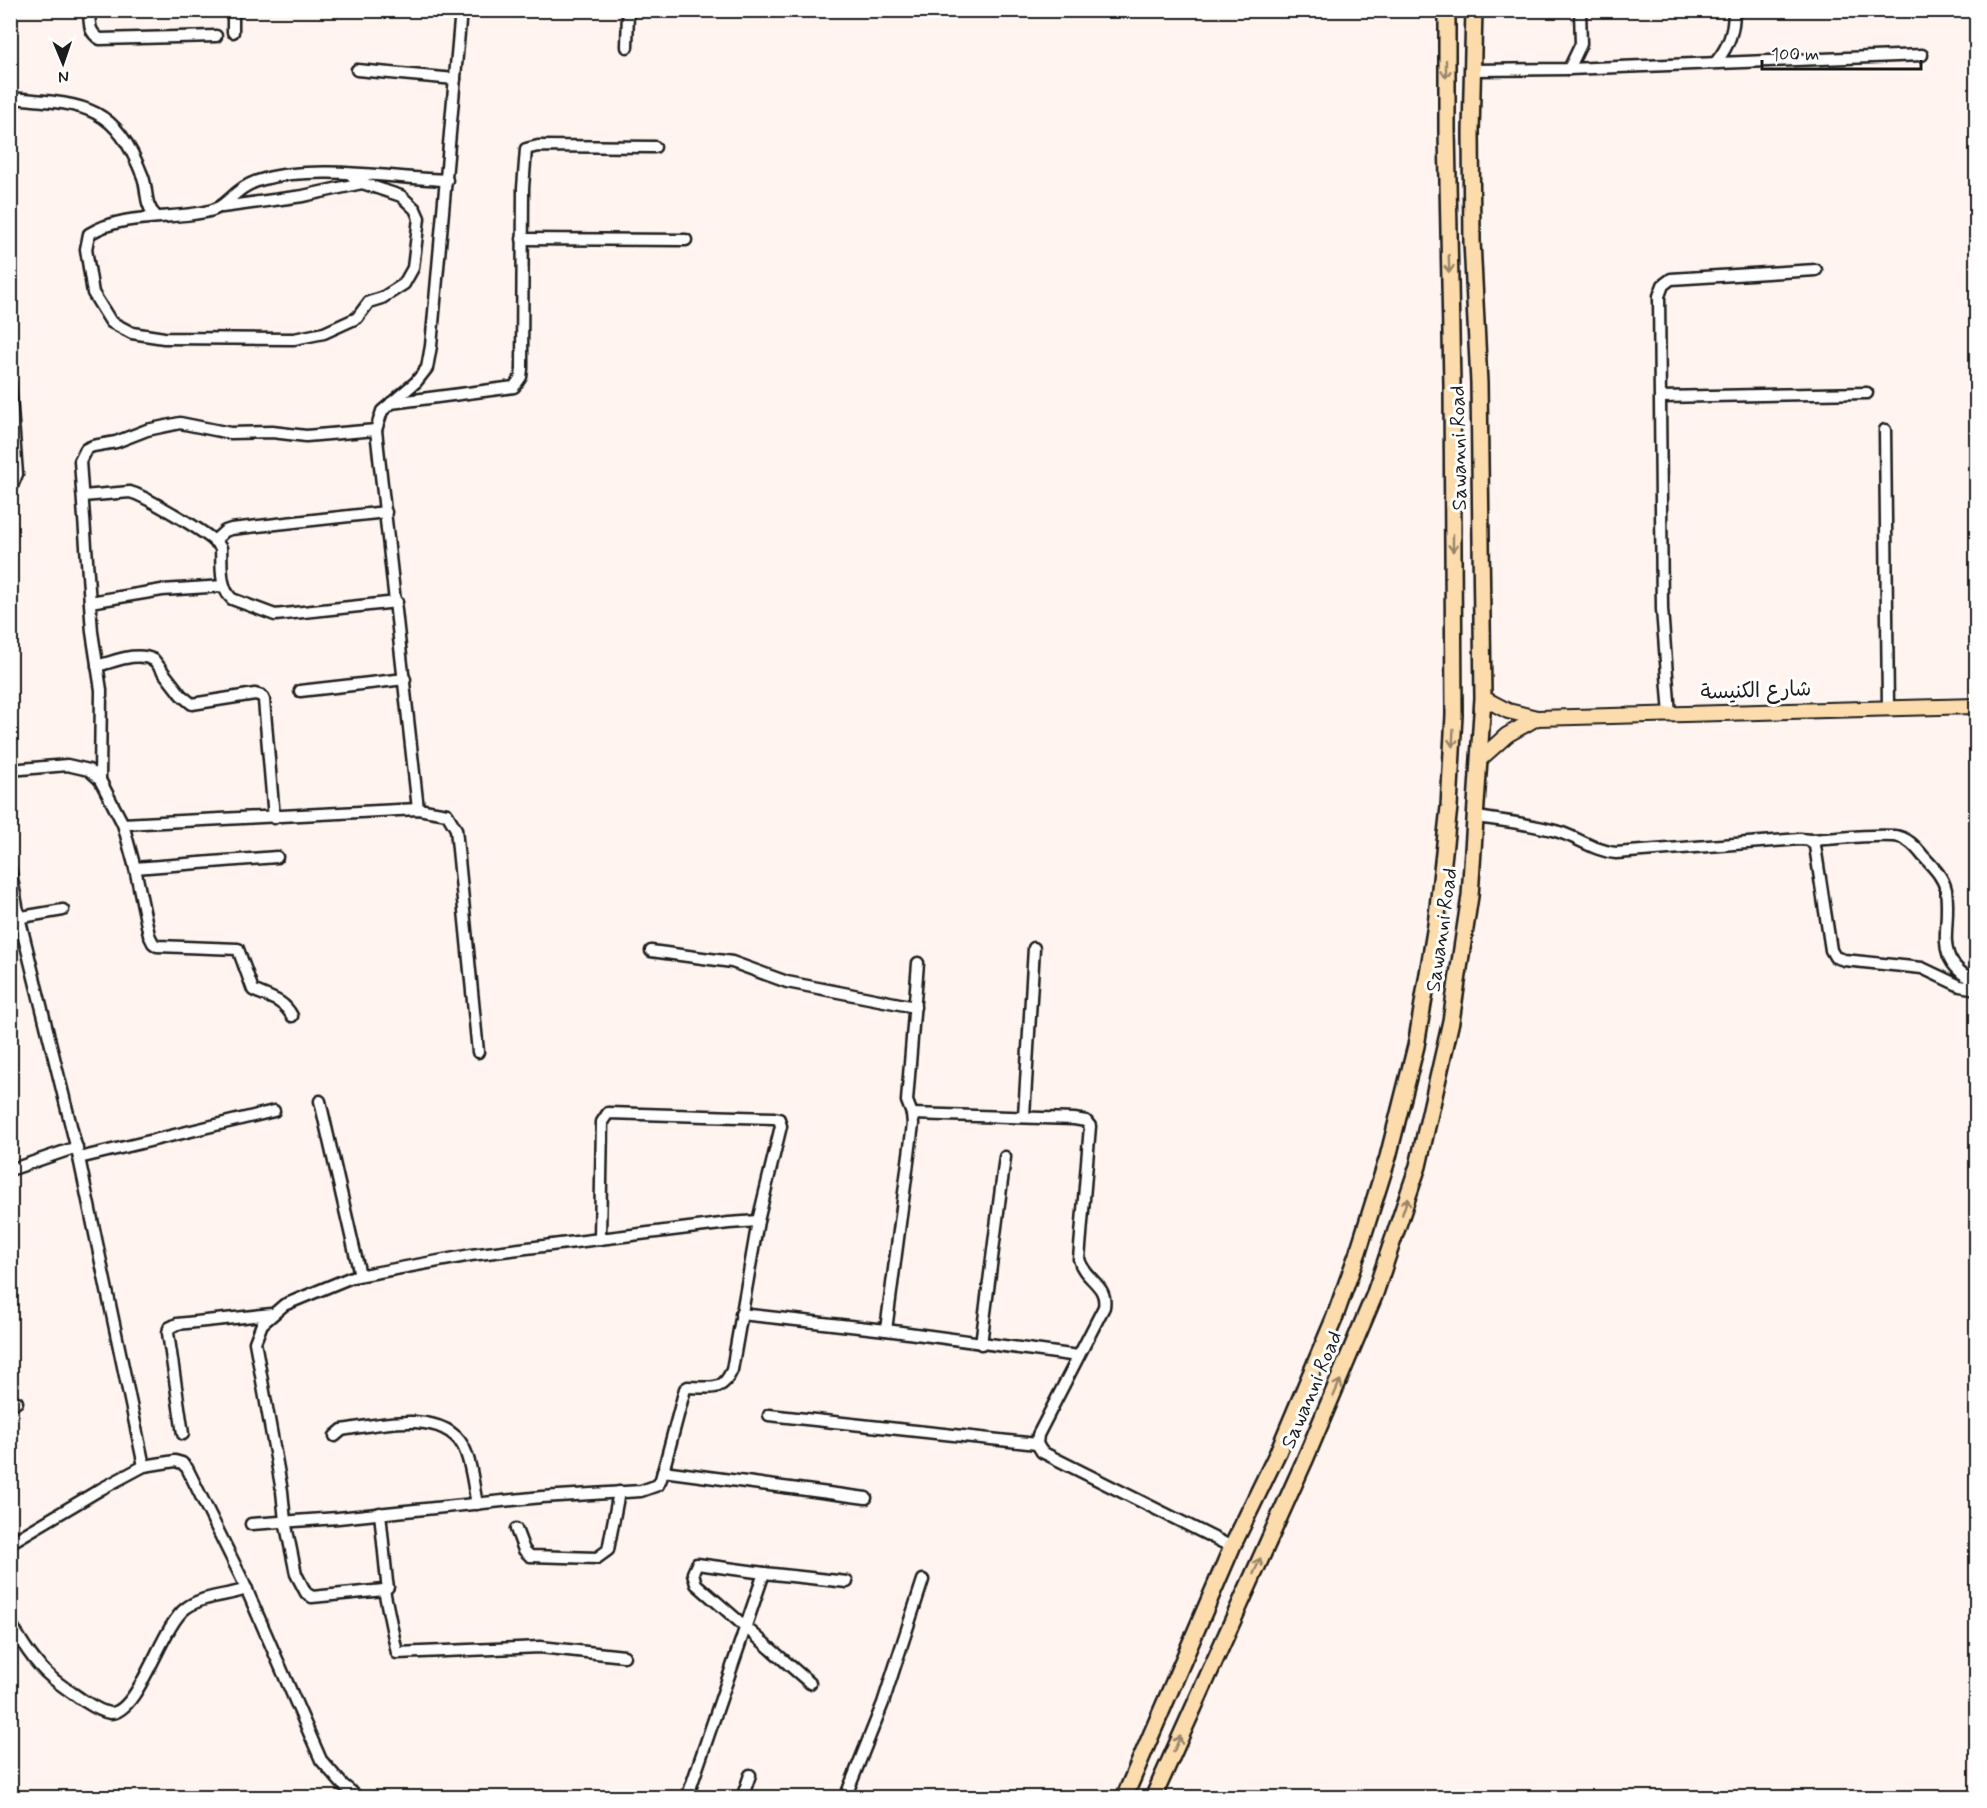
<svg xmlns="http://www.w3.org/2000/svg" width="1987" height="1808" font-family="Mynerve,'Playpen Sans Arabic',sans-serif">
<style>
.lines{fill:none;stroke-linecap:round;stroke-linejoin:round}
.minor-casing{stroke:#1c1c1c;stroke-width:15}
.major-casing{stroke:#1c1c1c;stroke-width:18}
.highway-casing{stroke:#1c1c1c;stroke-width:20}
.minor{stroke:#fff;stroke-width:10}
.major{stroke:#fcdcac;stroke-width:14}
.highway{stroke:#fcdcac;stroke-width:15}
.oneway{stroke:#97866b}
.labels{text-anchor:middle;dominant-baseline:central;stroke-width:6;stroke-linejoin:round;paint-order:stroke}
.street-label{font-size:21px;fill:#1c1c1c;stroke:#fff}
</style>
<rect width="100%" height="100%" fill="#fff4ef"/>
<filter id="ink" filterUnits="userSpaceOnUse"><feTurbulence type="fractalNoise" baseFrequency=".0167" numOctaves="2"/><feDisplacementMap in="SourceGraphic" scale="12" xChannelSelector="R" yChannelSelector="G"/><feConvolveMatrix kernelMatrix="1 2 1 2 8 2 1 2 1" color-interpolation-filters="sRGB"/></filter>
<g filter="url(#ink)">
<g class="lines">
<defs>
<g id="minor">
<path d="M89 10C90 23 88 32 100 39L216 36"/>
<path d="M233 10V32"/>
<path d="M627 47 628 10"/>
<path d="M1716 62C1729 46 1734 31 1734 10"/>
<path d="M1569 69 1581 44 1580 10"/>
<path d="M357 70 455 79"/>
<path d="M1473 70 1569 69 1922 55"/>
<path d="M10 98C82 104 114 102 143 177 148 191 144 205 156 216"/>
<path d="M351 175 362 183 401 196 415 209 419 218 413 268 404 284 382 298 369 302 357 318 324 333 294 339 164 338 132 333 111 322 93 293 86 249 89 234C123 213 166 220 205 212 222 209 226 201 239 191 245 186 256 181 264 179 316 165 392 178 447 180"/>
<path d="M222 207 303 196 362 183"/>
<path d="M522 239 686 240"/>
<path d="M10 384 17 474 10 491"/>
<path d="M1661 397 1867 393"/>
<path d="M391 403 514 387 521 377 522 369 523 188 526 149 538 146 655 147"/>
<path d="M1885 430 1888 707"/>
<path d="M83 496 130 492 136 494C152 501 213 535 221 548 222 565 219 587 232 599L275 615 397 602"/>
<path d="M214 541 225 531 231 529 386 512"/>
<path d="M90 602 162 590 224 586"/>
<path d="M97 666C116 661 137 651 154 660L181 695 192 704 255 694 262 696 264 700 274 818"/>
<path d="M300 691 405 679"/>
<path d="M1670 715 1662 609 1659 296 1663 285 1671 279 1816 270"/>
<path d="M10 770 67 765 89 770 100 780 123 824 418 809 447 814 456 829 478 1052"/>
<path d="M100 780 101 690 92 632 80 461 86 449 93 446 116 442 147 430 180 423 230 433 272 432 306 436 376 430"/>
<path d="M418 809 376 430 382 411 416 382 427 368 431 346 461 10"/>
<path d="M1476 817C1504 821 1532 824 1559 832 1579 838 1595 851 1616 853L1800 839 1810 840 1815 846 1831 950 1835 957 1844 960 1922 968 1960 986 1976 989"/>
<path d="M123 824 135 868 149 935 153 943 157 946 238 949 253 990C269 998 283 999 292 1016"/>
<path d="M1810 840C1836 839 1868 834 1894 836 1907 837 1915 846 1923 856 1932 866 1943 876 1946 890 1952 932 1930 958 1976 982"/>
<path d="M10 868 19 917 79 1158 144 1466"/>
<path d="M135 868 277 857"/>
<path d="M10 919 63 910"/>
<path d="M651 951 732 962 787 982 915 1007"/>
<path d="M320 1101 360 1275"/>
<path d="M912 1114 1074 1119 1086 1121 1090 1126 1079 1259C1084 1280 1108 1284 1104 1307L1038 1435 1037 1444 1042 1452 1232 1547"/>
<path d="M1024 1116 1034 948"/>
<path d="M79 1158 274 1111"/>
<path d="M10 1170 77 1147"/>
<path d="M741 1314 886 1330 1078 1356"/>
<path d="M886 1330 913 1124 912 1114 907 1101 918 963"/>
<path d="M981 1344 1005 1157"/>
<path d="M10 1405 17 1402"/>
<path d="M769 1415 1037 1444"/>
<path d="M183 1434 168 1333 169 1328 177 1324 272 1314"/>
<path d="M335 1436 342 1430C375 1425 442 1408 463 1446 472 1463 473 1486 477 1504"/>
<path d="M663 1471 866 1498"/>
<path d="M380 1513 387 1582 388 1587 384 1590 397 1653 540 1647 624 1656"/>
<path d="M251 1524 338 1518 542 1497 641 1491 658 1485 661 1479 685 1389 688 1387C710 1387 722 1393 732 1370L758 1221 781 1126 779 1119 774 1118 608 1113 602 1122 600 1239"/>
<path d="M516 1529 524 1550 530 1556 597 1558 608 1550 619 1492"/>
<path d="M10 1543 101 1489 144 1466 175 1461 182 1463 187 1468 242 1579 321 1760 343 1785 359 1798"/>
<path d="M764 1573 697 1564 693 1573 696 1584 810 1683"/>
<path d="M384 1590 312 1597 306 1593 296 1574 285 1521 282 1491 255 1342 262 1324 284 1305 352 1277 471 1255 729 1223 758 1221"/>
<path d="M10 1622C21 1641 34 1663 51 1677 60 1685 71 1692 81 1699 89 1704 100 1712 110 1713 139 1714 161 1626 186 1608 204 1595 227 1596 247 1589"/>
<path d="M687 1798 764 1573 847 1582"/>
<path d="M742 1798 750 1775"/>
<path d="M845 1798 883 1703 923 1580"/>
</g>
<g id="major">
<path d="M1483 698 1508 711 1537 718 1976 706"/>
<path d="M1479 760 1507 735 1537 718"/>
</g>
<g id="highway">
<path d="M1124 1798 1232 1547 1278 1452 1334 1319 1358 1252 1388 1157 1416 1046 1436 925 1449 807 1454 715 1452 384 1447 130V10"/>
<path d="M1153 1798 1304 1462 1374 1296 1418 1166 1451 1021 1470 896 1483 698 1479 383 1472 241 1471 132 1474 10"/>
</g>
</defs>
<use href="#minor" class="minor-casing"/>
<use href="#major" class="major-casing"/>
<use href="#highway" class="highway-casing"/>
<use href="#minor" class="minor"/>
<use href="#major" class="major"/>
<use href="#highway" class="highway"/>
</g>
<defs><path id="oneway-shaft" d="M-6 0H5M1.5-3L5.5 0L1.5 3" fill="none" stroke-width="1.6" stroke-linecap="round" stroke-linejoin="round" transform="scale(1.5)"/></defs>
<g class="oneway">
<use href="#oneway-shaft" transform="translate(1446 69) rotate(90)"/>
<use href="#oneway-shaft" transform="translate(1449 264) rotate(88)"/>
<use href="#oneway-shaft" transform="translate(1453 543) rotate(90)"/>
<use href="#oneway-shaft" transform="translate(1453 738) rotate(93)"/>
<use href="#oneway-shaft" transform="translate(1405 1206) rotate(-72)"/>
<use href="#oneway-shaft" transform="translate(1337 1388) rotate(-67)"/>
<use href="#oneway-shaft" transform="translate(1257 1566) rotate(-66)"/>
<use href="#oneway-shaft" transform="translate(1177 1744) rotate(-66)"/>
</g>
</g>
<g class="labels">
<g class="street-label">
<text transform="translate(1459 448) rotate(-91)">Sawanni Road</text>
<text transform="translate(1756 691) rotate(-2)">شارع الكنيسة</text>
<text transform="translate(1442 930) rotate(-82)">Sawanni Road</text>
<text transform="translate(1312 1390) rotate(-67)">Sawanni Road</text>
</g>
</g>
<rect width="1987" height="1808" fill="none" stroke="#fff" stroke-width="36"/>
<rect x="18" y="18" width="1951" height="1772" fill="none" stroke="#1c1c1c" stroke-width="2" filter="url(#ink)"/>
<g transform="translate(63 63) rotate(178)" stroke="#ffffff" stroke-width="4.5" paint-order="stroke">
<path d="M0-4.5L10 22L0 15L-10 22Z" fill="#1c1c1c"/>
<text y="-9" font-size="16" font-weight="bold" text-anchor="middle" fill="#1c1c1c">N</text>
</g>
<path d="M1762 60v9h159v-9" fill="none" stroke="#1c1c1c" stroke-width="3"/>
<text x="1771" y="60" font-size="18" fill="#1c1c1c" stroke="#ffffff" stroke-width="4.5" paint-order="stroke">100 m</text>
</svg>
